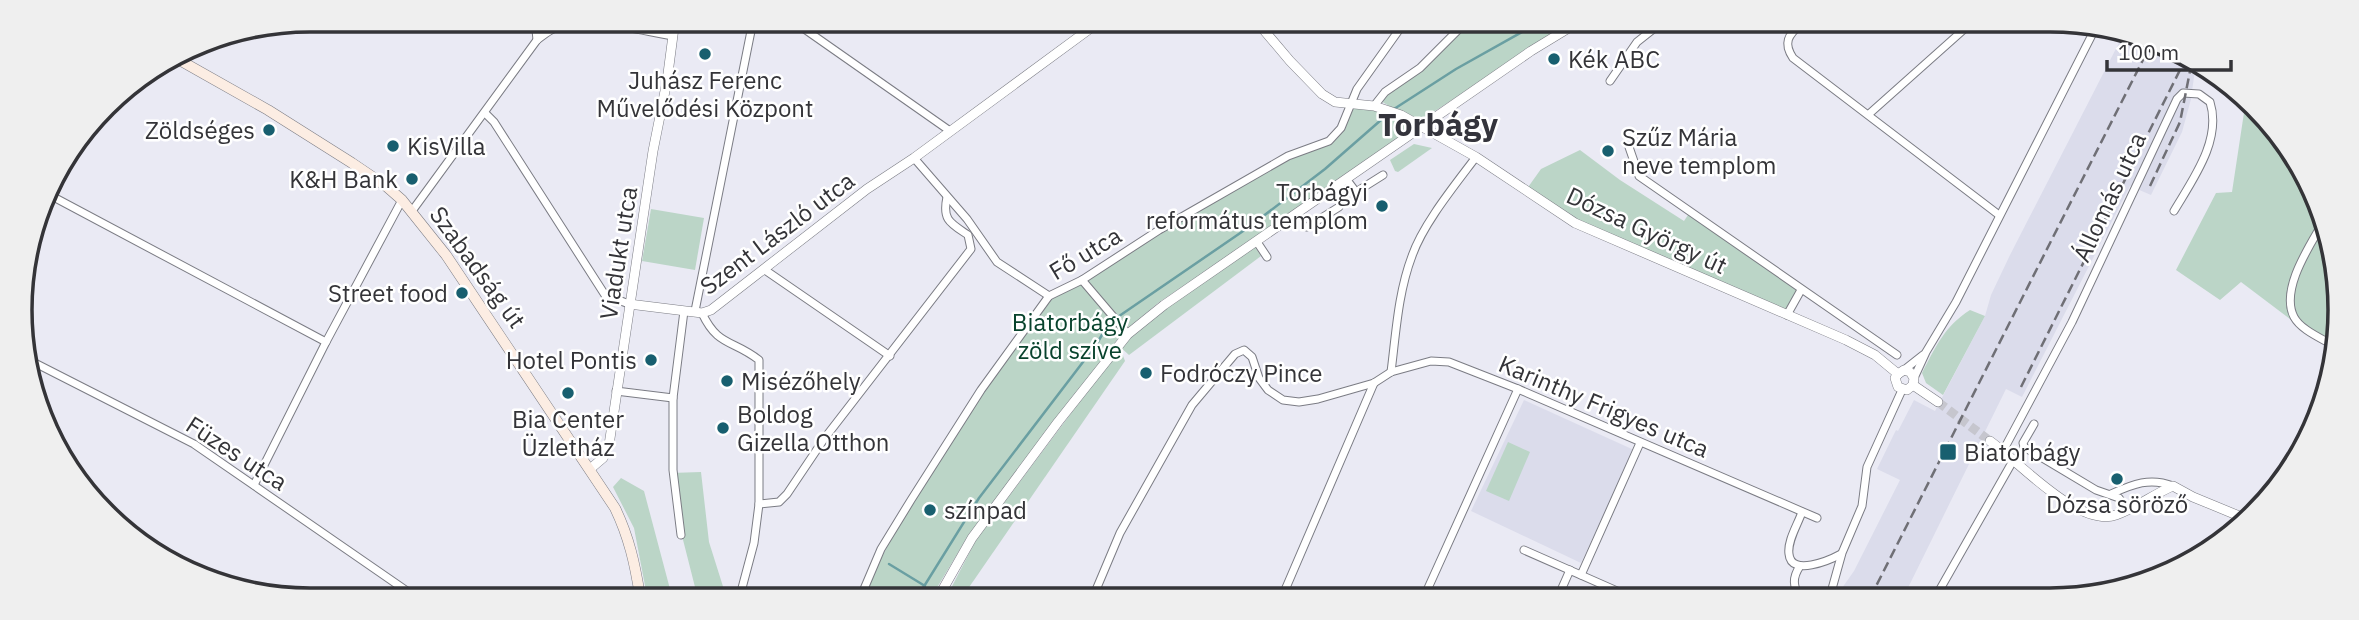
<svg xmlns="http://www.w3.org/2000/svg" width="2359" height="620" font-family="'IBM Plex Sans',sans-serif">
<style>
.built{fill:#dbdceb}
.green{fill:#bbd5c7}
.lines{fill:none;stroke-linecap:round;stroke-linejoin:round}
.stream{stroke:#6a9fa2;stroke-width:2.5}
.tertiary-tunnel{stroke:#c6c6ce;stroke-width:9;stroke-dasharray:9 4.5;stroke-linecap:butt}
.minor-casing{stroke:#7b7c84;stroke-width:9}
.tertiary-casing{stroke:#7b7c84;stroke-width:10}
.secondary-casing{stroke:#7b7c84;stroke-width:11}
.minor{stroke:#fff;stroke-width:7}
.tertiary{stroke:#fff;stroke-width:9}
.secondary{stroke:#fcede3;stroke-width:10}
.rail{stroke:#6f6f75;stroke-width:2.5;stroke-dasharray:10 5;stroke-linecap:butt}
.poi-dot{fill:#185f6f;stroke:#fff;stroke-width:2.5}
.labels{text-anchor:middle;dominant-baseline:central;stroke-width:5;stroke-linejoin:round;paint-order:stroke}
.poi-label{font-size:24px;fill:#343438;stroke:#fff;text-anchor:start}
.street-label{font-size:24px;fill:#343438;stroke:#fff}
.park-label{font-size:24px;fill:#08432d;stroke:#fff}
.district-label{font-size:32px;font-weight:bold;fill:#34343c;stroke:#fff}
.rim{fill:none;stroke:#343438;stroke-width:3.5}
</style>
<rect width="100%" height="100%" fill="#eaeaf4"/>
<g class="built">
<path d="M2124 33 2196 62 2191 99 2182 132 2151 195 2130 186 2022 397 2006 389 1903 598H1835L1854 571 1900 480 1877 469 1896 430 1898 431 1914 400 1935 411 1985 316 1991 295 2010 255Z"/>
<path d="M1524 400 1634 450 1581 563 1471 511Z"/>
</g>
<g class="green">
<path d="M1466 23H1571L1418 122 1423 126 1158 303 1120 336 968 536 932 596H862L911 500 981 390 1049 296 1288 157 1329 141 1351 105 1408 117 1379 100Z"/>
<path d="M2245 106 2249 107 2291 148 2334 253V346L2294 322 2241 282 2220 300 2176 270 2216 193 2232 192Z"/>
<path d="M1414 144 1432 148 1398 172 1395 171 1390 160Z"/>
<path d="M1580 150 1620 180 1684 221 1690 212 1801 290 1787 315 1575 223 1526 190 1541 169Z"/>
<path d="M651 209 704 218 695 270 642 261Z"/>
<path d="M1255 247 1261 256 1129 355 1118 345 1194 285Z"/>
<path d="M1970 310 1985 316 1943 395 1926 383 1922 373C1936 346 1945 326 1970 310Z"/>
<path d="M1120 348 1125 361 963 596H947L976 540Z"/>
<path d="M1508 442 1530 452 1509 501 1486 491Z"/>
<path d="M701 472 709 542 726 596H647L634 528 613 487 621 478 644 491 670 589 696 591 679 524 671 473Z"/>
</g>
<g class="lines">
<g class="stream">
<path d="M1394 109 1456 69 1538 23"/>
<path d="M889 564 925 586"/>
<path d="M918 596 979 498 1096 345 1109 323 1249 227 1325 169 1389 113"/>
</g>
<path class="tertiary-tunnel" d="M1938 402 1990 441"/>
<defs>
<g id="minor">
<path d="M535 20 537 40"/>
<path d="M539 20 562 23"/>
<path d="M793 21 950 131"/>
<path d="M1801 24C1788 35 1783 43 1793 58L1999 215"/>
<path d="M1610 81 1637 42 1661 23"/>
<path d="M1374 106 1385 92 1420 68 1465 23"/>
<path d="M485 113 494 122 605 295 629 304"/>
<path d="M1869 114 1970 24"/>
<path d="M1629 147 1639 176 1897 355"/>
<path d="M914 158 967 219 997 262 1049 296"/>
<path d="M1347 180 1356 192 1383 175"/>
<path d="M46 193 326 342"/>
<path d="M412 211 537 40C546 33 555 26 567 24 598 19 642 31 673 36"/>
<path d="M2322 224C2309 247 2280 290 2294 317 2301 330 2321 338 2334 346"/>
<path d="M1307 227 1339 207"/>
<path d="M1257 242 1267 257"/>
<path d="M765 270 890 356"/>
<path d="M1082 280 1128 334"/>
<path d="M695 311 753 21"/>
<path d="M702 313C718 347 732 339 759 360V504L754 543 742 588V596"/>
<path d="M1787 315 1801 290"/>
<path d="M29 360 194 444 414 596"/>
<path d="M1904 370 1923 355"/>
<path d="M1391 372C1396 333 1398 293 1412 256 1423 224 1455 185 1476 157"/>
<path d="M1914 378 1926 352 1956 302 2097 25"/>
<path d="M616 391 673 398"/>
<path d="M2034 424 2023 443 2024 447 2096 490 2119 498 2127 510"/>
<path d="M2003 451 2072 322 2177 99 2183 93 2199 94 2210 102C2222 140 2193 179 2174 211"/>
<path d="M254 485 326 342 402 200"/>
<path d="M2111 494C2133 484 2150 477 2173 486"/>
<path d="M759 504 779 502 787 494 824 439 971 249 968 235C950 223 942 220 947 197"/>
<path d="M1802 512C1798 524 1787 541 1789 554 1791 577 1830 560 1841 554"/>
<path d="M681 535 673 470V398L684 311"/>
<path d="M1524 550 1633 598"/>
<path d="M1800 566C1792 578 1793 586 1800 598"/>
<path d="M1581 575 1640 443"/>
<path d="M861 596 881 549 911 500 981 390 1049 296 1082 280 1159 230 1288 156 1329 141 1341 128 1357 89 1404 23"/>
<path d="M1093 597 1120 533 1192 405 1235 354 1244 350 1252 357 1259 378 1268 390 1283 400 1299 402 1318 399 1374 383 1391 372 1431 361 1449 362 1518 389 1817 518"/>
<path d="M1282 597 1374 383"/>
<path d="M1424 597 1518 389"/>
<path d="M1558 597 1570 570"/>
<path d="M1827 598 1830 596 1842 553 1862 506 1867 467 1902 390"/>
<path d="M1935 598 2014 459"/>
</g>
<g id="tertiary">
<path d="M1257 22 1290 61 1322 94 1335 102 1374 106 1401 115 1476 157 1575 223 1846 340 1875 355 1898 374"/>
<path d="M629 304 702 313 711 310 867 189 914 158 1099 22"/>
<path d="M1898 374 1895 378 1898 387 1907 390 1913 385"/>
<path d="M1898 374 1904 370 1910 372 1914 378 1913 385"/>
<path d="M1913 385 1938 402"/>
<path d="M1990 441C2020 463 2079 528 2116 515 2136 508 2154 494 2173 486L2193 497 2249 520"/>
<path d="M590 469 603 458 609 445 653 151 667 81 675 20"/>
<path d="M939 596 972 538 1058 422 1128 334 1164 305 1531 51 1577 23"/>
</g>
<path id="secondary" d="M174 57 268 110 352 163 386 186 402 200 446 255 615 508C629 537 635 564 640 596"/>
</defs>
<use href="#minor" class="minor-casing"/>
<use href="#tertiary" class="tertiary-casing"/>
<use href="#secondary" class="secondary-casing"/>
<use href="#minor" class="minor"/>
<use href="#tertiary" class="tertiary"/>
<use href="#secondary" class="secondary"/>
<g class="rail">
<path d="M2150 186 2180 122 2192 61"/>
<path d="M2021 387 2186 58"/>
<path d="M1870 598 2151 44"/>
</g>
</g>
<g class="poi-dot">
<circle cx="705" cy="54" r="7"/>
<circle cx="1554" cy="59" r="7"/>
<circle cx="269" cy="130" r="7"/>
<circle cx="393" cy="146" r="7"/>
<circle cx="1608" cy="151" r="7"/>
<circle cx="412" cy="179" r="7"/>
<circle cx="1382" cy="206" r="7"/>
<circle cx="462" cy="293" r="7"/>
<circle cx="651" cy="360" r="7"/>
<circle cx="1146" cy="373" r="7"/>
<circle cx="727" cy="381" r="7"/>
<circle cx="568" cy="393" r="7"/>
<circle cx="723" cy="428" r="7"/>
<rect x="1939" y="443" width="18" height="18" rx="3.5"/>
<circle cx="2117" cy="479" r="7"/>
<circle cx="930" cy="510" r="7"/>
</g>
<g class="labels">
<g class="poi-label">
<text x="1568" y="59">Kék ABC</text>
<text x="705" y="80" text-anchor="middle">Juhász Ferenc<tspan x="705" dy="28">Művelődési Központ</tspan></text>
<text x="255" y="130" text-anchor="end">Zöldséges</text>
<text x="1622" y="137">Szűz Mária<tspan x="1622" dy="28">neve templom</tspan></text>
<text x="407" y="146">KisVilla</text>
<text x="398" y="179" text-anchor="end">K&amp;H Bank</text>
<text x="1368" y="192" text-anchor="end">Torbágyi<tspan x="1368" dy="28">református templom</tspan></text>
<text x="448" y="293" text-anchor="end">Street food</text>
<text x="637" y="360" text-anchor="end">Hotel Pontis</text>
<text x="1160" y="373">Fodróczy Pince</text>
<text x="741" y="381">Misézőhely</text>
<text x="737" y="414">Boldog<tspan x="737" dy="28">Gizella Otthon</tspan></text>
<text x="568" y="419" text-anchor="middle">Bia Center<tspan x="568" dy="28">Üzletház</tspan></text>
<text x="1964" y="452">Biatorbágy</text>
<text x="2117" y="504" text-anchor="middle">Dózsa söröző</text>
<text x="944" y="510">színpad</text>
</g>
<g class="street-label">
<text transform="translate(2109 197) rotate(-65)">Állomás utca</text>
<text transform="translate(1647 230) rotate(25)">Dózsa György út</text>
<text transform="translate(777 233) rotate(-37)">Szent László utca</text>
<text transform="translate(618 253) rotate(-81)">Viadukt utca</text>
<text transform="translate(1085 253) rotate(-31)">Fő utca</text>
<text transform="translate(478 267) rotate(54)">Szabadság út</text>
<text transform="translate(1604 406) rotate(23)">Karinthy Frigyes utca</text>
<text transform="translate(237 453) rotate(33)">Füzes utca</text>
</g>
<g class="park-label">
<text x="1070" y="322">Biatorbágy<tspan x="1070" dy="28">zöld szíve</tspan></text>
</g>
<g class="district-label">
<text x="1438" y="124">Torbágy</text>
</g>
</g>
<path d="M0 0H2359V620H0ZM310 32H2050A278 278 0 0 1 2328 310V310A278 278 0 0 1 2050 588H310A278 278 0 0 1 32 310V310A278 278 0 0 1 310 32Z" fill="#efefef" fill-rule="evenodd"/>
<path class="rim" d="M310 32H2050A278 278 0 0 1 2328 310V310A278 278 0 0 1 2050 588H310A278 278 0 0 1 32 310V310A278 278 0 0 1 310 32Z"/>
<path d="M2107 60v10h124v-10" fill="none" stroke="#343438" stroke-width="3.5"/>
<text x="2118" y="60" font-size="21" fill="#343438" stroke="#ffffff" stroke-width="5" paint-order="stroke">100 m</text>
</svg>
